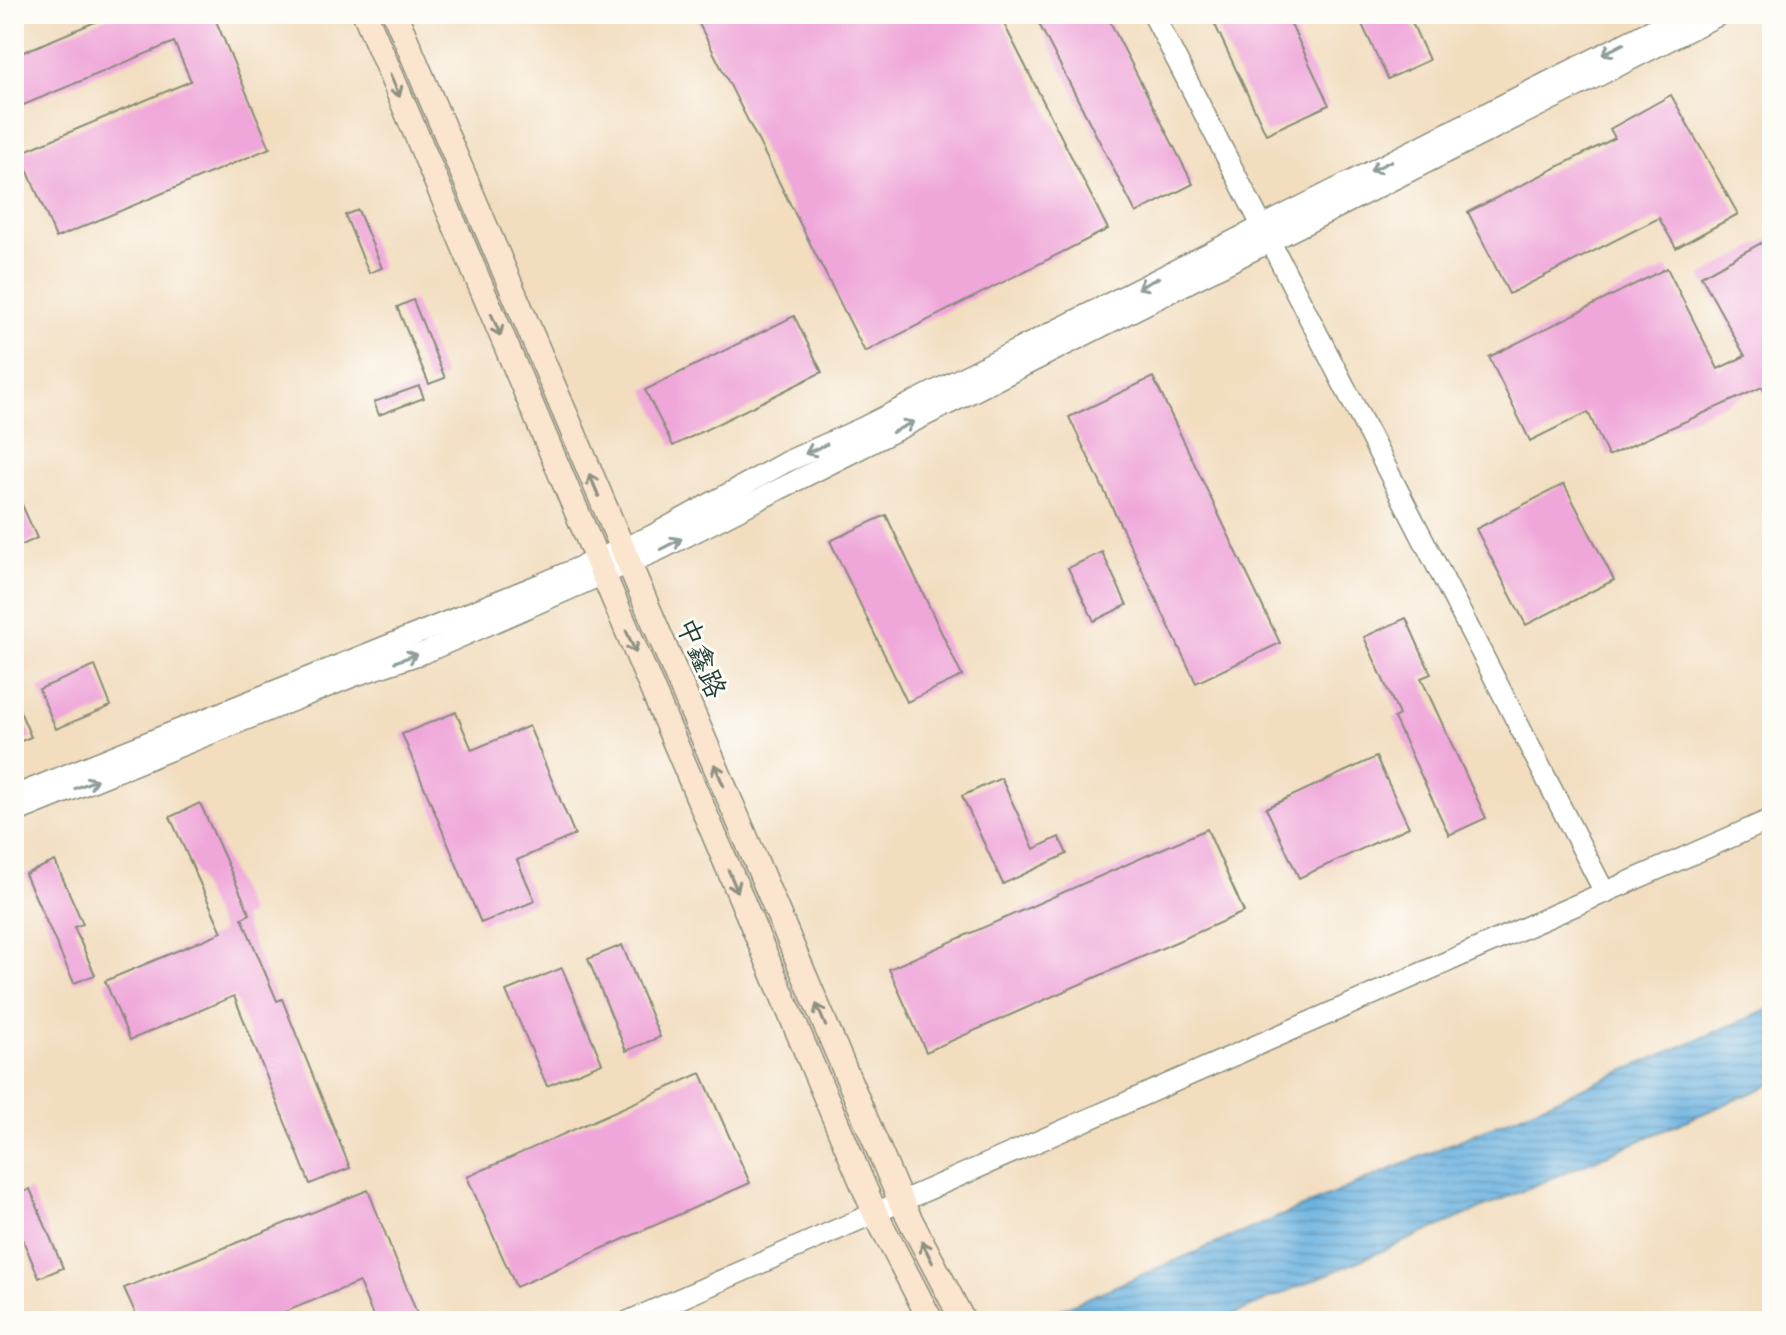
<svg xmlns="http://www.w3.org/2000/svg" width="1786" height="1335" font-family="'Comic Neue','LXGW WenKai TC',sans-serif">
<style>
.water{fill:url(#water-rules);stroke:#43768a;stroke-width:2}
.building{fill:#efa6d9}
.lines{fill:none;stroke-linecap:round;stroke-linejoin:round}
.tertiary-casing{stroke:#888d7a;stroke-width:23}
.secondary-casing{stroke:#888d7a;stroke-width:27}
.tertiary{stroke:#fff;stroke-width:20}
.secondary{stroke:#fbe5cf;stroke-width:24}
.oneway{stroke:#8f9e9a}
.oneway2{stroke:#8d9182}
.labels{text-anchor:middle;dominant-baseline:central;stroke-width:6;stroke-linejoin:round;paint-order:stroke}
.street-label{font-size:28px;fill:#1f3d34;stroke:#fdfcf7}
</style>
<defs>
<pattern id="water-rules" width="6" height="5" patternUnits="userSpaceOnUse" patternTransform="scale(2)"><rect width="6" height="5" fill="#67b0df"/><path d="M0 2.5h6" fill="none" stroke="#5490b6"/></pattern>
</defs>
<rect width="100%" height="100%" fill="#fdfcf7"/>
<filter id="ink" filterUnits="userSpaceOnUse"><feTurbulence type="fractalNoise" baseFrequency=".0125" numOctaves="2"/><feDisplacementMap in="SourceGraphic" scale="16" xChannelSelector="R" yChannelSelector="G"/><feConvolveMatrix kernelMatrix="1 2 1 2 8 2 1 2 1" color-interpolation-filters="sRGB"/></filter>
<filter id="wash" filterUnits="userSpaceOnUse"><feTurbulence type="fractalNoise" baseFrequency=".006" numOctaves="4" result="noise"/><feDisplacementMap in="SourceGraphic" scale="32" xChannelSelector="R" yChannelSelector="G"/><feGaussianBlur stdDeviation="1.8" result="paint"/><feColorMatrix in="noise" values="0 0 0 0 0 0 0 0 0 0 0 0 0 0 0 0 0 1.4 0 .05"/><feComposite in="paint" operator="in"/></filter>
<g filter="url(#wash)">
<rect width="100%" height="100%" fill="#f2ddbf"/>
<path class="water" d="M1772 1008V1084L1218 1321H1033Z"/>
<g id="blocks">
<g class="building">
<path d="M114 14H213L270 148 56 238 20 153 191 81 174 42 14 109V56Z"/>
<path d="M694 14H999L1108 229 865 352Z"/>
<path d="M1034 14H1106L1193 184 1136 213Z"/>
<path d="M1210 14H1286L1329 105 1266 134Z"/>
<path d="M1357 14H1408L1429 60 1388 79Z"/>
<path d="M1671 95 1738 214 1676 248 1659 218 1509 294 1468 212 1615 138 1610 129Z"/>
<path d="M358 210 382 268 369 273 345 215Z"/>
<path d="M1772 237V405L1762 387 1608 456 1588 412 1530 441 1489 357 1667 268 1718 369 1745 356 1701 276Z"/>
<path d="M413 300 445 378 429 384 397 307Z"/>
<path d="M794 316 822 372 673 446 645 390Z"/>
<path d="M1153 377 1280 643 1196 683 1069 417Z"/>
<path d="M419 386 424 398 379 415 374 402Z"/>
<path d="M1564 484 1614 580 1526 625 1476 529Z"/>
<path d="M14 487 37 538 14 549Z"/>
<path d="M886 515 962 676 907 702 830 541Z"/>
<path d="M1102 552 1127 605 1094 621 1068 568Z"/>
<path d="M1406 618 1431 674 1421 678 1486 818 1449 835 1394 718 1399 715 1364 637Z"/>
<path d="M95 666 111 706 56 729 39 689Z"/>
<path d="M14 697 31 737 14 744Z"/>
<path d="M456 712 472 750 529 726 575 835 517 860 535 901 481 923 402 734Z"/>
<path d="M1376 757 1409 827 1299 878 1266 808Z"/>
<path d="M1001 778 1034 849 1059 837 1067 854 1003 884 962 796Z"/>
<path d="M200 803 250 914 242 918 277 1001 282 999 350 1168 310 1184 234 996 130 1040 105 981 222 932 170 817Z"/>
<path d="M1207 829 1244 912 926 1052 889 969Z"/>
<path d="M55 861 83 924 74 927 95 975 74 983 25 874Z"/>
<path d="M622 945 660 1037 626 1051 588 959Z"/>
<path d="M562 968 602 1063 547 1086 506 991Z"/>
<path d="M701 1073 750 1183 516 1287 467 1177Z"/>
<path d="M30 1189 63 1268 39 1278 14 1219V1196Z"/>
<path d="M368 1190 420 1321H375L359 1282 262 1321H139L124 1288Z"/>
</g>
</g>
</g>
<g filter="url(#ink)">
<use href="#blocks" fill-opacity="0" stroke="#888d7a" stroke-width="2"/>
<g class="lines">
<defs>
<g id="tertiary">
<path d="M1153 14 1605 893"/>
<path d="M14 796 543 583 651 536 786 462 862 428 1683 14"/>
<path d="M14 813 354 676 426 652 659 550 1721 14"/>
<path d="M629 1321 1772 819"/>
</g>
<g id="secondary">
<path d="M365 14 875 1213 931 1321"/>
<path d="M395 14 901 1202 963 1321"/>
</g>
</defs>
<use href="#tertiary" class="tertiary-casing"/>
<use href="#secondary" class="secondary-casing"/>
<use href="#tertiary" class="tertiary"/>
<use href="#secondary" class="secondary"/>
</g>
<defs><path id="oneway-shaft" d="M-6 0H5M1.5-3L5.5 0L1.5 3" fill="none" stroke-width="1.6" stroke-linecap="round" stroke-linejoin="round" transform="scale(2)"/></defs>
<g class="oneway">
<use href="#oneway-shaft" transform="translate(1613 49) rotate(153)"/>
<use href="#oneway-shaft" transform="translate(1381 166) rotate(153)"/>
<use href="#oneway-shaft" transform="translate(1148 283) rotate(153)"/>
<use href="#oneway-shaft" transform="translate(903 427) rotate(-27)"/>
<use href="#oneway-shaft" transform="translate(816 449) rotate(156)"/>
<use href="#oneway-shaft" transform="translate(671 544) rotate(-27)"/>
<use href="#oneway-shaft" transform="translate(406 658) rotate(-19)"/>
<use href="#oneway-shaft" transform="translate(86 784) rotate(-22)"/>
</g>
<g class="oneway2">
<use href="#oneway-shaft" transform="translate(395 86) rotate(67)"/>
<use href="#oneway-shaft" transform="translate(496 325) rotate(67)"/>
<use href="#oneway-shaft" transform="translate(594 485) rotate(-113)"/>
<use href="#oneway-shaft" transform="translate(631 642) rotate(67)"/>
<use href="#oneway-shaft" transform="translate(719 775) rotate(-113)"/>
<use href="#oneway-shaft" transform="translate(733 881) rotate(67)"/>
<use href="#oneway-shaft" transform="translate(821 1015) rotate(-113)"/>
<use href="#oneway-shaft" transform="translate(927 1252) rotate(-117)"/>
</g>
</g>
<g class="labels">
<g class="street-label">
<text transform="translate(701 658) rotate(67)">中鑫路</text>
</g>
</g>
<rect width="1786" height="1335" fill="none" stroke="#fdfcf7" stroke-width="48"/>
</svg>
